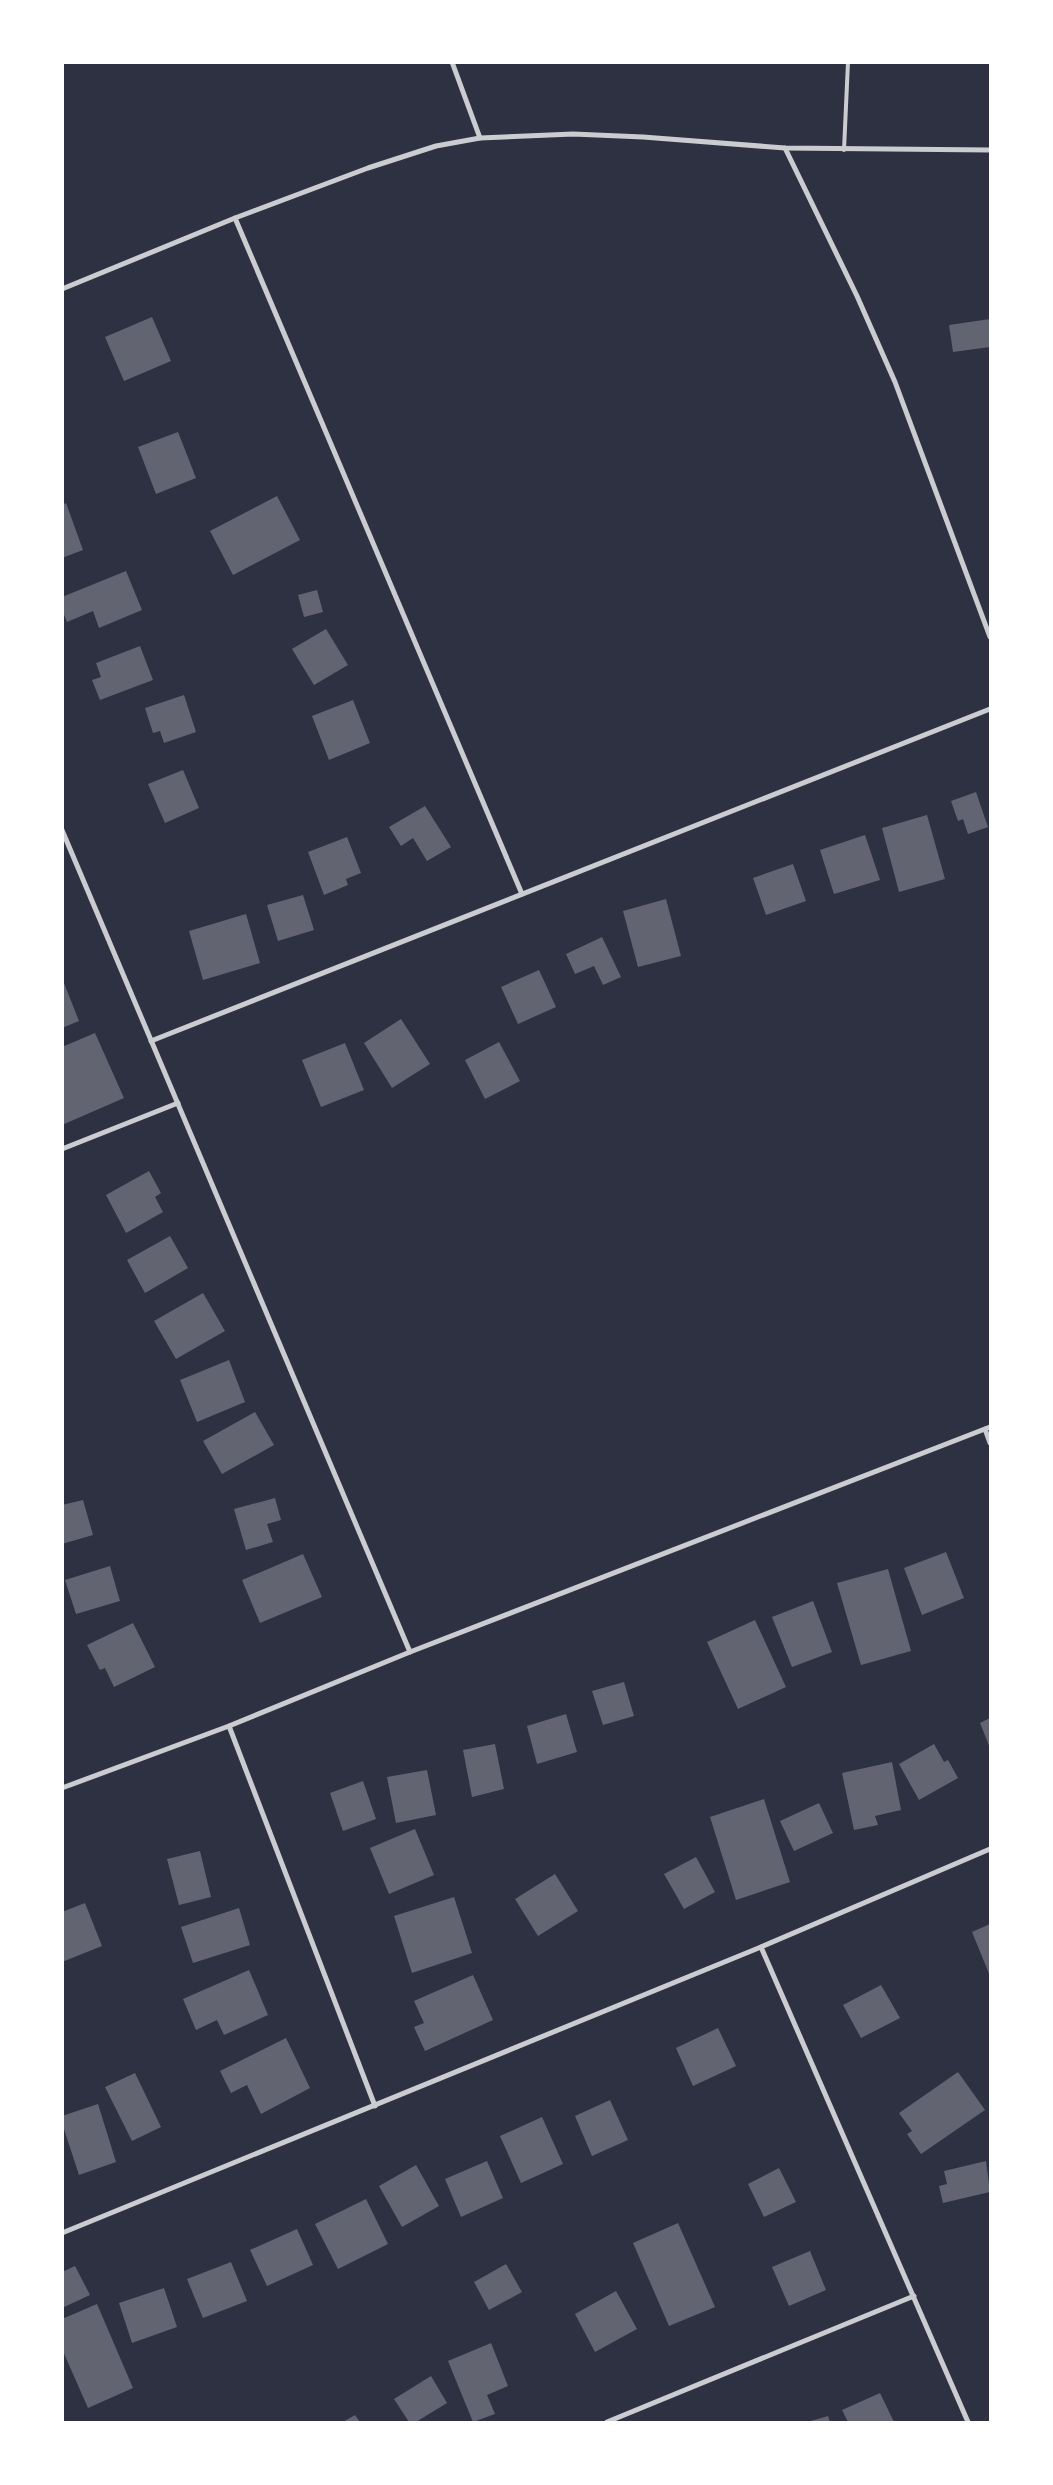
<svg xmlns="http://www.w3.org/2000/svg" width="1053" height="2485" font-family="Spectral,serif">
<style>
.building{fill:#626471}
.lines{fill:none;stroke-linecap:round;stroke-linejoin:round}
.service{stroke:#caccd0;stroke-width:4}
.minor{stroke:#caccd0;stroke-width:5}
</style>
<rect width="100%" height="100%" fill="#2d3142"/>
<g class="building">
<path d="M152 317 171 361 124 381 105 337Z"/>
<path d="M990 319V347L953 352 949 325Z"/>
<path d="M178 432 196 478 156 494 138 447Z"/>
<path d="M277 496 300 540 233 575 210 531Z"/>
<path d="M66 503 83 550 62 558V505Z"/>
<path d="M126 571 142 610 99 628 93 611 67 622 62 610V597Z"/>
<path d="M317 590 323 612 304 617 298 595Z"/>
<path d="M326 629 348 665 314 685 292 649Z"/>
<path d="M140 646 153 680 100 700 92 680 101 677 96 663Z"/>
<path d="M184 695 196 732 164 743 160 731 153 733 145 708Z"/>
<path d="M353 700 370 743 329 760 312 716Z"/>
<path d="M183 770 199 808 165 823 148 784Z"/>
<path d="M976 792 988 827 968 834 963 819 958 821 951 801Z"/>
<path d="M425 806 451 847 427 861 413 838 401 846 389 827Z"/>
<path d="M927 815 945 879 899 892 882 828Z"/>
<path d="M865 835 880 880 834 894 820 850Z"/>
<path d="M347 837 361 873 346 879 348 885 324 895 308 852Z"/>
<path d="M793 864 806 901 766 915 753 878Z"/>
<path d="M303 895 314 930 278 941 267 905Z"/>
<path d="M666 899 681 956 638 967 623 911Z"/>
<path d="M246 914 260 963 203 980 189 931Z"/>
<path d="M602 937 621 977 603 985 594 966 575 974 566 954Z"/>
<path d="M539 970 556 1007 518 1024 501 987Z"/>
<path d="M62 978 79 1021 62 1028Z"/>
<path d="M401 1019 430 1064 392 1088 364 1043Z"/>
<path d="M95 1033 124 1098 62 1125V1047Z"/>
<path d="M499 1042 520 1081 485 1099 465 1060Z"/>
<path d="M345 1043 364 1090 321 1107 302 1060Z"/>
<path d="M149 1171 161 1193 155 1197 163 1212 126 1233 106 1195Z"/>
<path d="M170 1236 188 1268 145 1293 127 1260Z"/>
<path d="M203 1293 225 1331 176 1359 154 1321Z"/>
<path d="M229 1360 245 1402 197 1422 180 1380Z"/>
<path d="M255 1412 274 1445 222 1474 203 1441Z"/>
<path d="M275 1498 281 1520 267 1524 273 1542 246 1550 234 1509Z"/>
<path d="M83 1500 93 1535 62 1544V1505Z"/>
<path d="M946 1552 964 1598 922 1615 904 1568Z"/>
<path d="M303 1554 322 1597 260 1623 242 1580Z"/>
<path d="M110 1566 120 1601 76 1614 65 1580Z"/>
<path d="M888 1569 911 1651 861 1665 837 1583Z"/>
<path d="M813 1601 832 1652 792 1667 772 1617Z"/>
<path d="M755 1620 786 1687 738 1709 707 1642Z"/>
<path d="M133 1623 155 1667 114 1687 105 1668 100 1670 87 1645Z"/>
<path d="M624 1682 634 1716 603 1725 592 1691Z"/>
<path d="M566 1714 577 1752 537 1764 527 1726Z"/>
<path d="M990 1718V1748L980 1723Z"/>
<path d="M495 1744 504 1789 472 1797 463 1750Z"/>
<path d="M934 1744 944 1762 948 1760 958 1778 919 1800 899 1764Z"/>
<path d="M892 1762 901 1810 875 1816 878 1825 854 1830 842 1773Z"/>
<path d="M427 1770 436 1815 396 1823 387 1777Z"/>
<path d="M363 1781 376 1819 343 1831 330 1793Z"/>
<path d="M764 1799 790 1882 736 1900 710 1817Z"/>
<path d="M819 1803 833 1833 794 1851 780 1821Z"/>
<path d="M415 1829 434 1875 389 1894 370 1848Z"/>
<path d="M200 1851 211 1897 179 1905 167 1859Z"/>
<path d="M696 1857 715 1892 684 1909 664 1874Z"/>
<path d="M555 1874 578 1911 538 1936 515 1899Z"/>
<path d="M454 1897 472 1953 412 1973 394 1916Z"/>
<path d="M85 1903 102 1946 62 1962V1912Z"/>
<path d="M239 1908 250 1945 193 1963 181 1927Z"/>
<path d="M990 1924V1976L972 1932Z"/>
<path d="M249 1970 268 2015 224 2035 217 2020 196 2030 183 1999Z"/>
<path d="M473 1975 493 2020 425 2051 414 2027 424 2023 414 2001Z"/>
<path d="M881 1985 900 2018 861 2038 843 2005Z"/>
<path d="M718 2028 736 2066 693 2086 676 2048Z"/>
<path d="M286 2038 310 2088 261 2114 247 2085 231 2093 220 2071Z"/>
<path d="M958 2072 985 2110 921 2154 907 2134 912 2131 899 2113Z"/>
<path d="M135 2073 161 2127 132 2141 105 2087Z"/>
<path d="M610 2100 628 2140 592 2156 575 2116Z"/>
<path d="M98 2104 116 2162 79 2175 62 2123V2116Z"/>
<path d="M542 2117 563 2164 521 2183 500 2136Z"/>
<path d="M487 2161 503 2198 461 2217 445 2179Z"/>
<path d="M986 2161 990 2192 943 2203 939 2186 947 2184 944 2171Z"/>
<path d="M416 2165 439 2206 402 2227 379 2186Z"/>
<path d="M779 2168 796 2202 764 2217 748 2184Z"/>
<path d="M366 2199 388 2244 338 2269 315 2224Z"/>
<path d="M678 2223 715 2307 669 2326 633 2243Z"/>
<path d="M297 2229 313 2265 267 2286 250 2250Z"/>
<path d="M810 2251 826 2290 789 2306 772 2267Z"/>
<path d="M231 2262 247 2301 203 2318 187 2279Z"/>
<path d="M506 2264 522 2292 489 2310 474 2282Z"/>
<path d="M75 2266 90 2295 62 2308V2272Z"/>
<path d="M164 2288 177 2327 132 2343 119 2303Z"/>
<path d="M616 2291 637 2329 595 2352 575 2314Z"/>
<path d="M97 2304 133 2388 88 2408 62 2349V2319Z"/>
<path d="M491 2343 508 2386 487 2395 495 2414 473 2422 448 2361Z"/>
<path d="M431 2376 447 2403 416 2422H409L394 2399Z"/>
<path d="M880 2393 894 2422H848L842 2410Z"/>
<path d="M355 2415 360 2422H343Z"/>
<path d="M828 2416 830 2422H807Z"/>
</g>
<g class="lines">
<path class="service" d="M844 150 848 62"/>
<g class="minor">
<path d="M452 62 480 138"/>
<path d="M785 148 857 296 895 382 990 637"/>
<path d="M235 218 522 894"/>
<path d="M62 289 235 218 368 168 436 146 480 138 573 134 643 137 785 148 990 150"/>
<path d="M62 830 410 1652"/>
<path d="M151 1041 990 709"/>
<path d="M62 1149 178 1103"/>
<path d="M985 1429 990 1443"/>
<path d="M229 1726 375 2106"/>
<path d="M62 1788 229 1726 410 1652 990 1427"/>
<path d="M62 2233 761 1947"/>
<path d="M607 2422 914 2296"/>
<path d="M968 2422 761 1947 990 1849"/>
</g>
</g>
<rect width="1053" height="2485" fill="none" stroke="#ffffff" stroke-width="128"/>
</svg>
